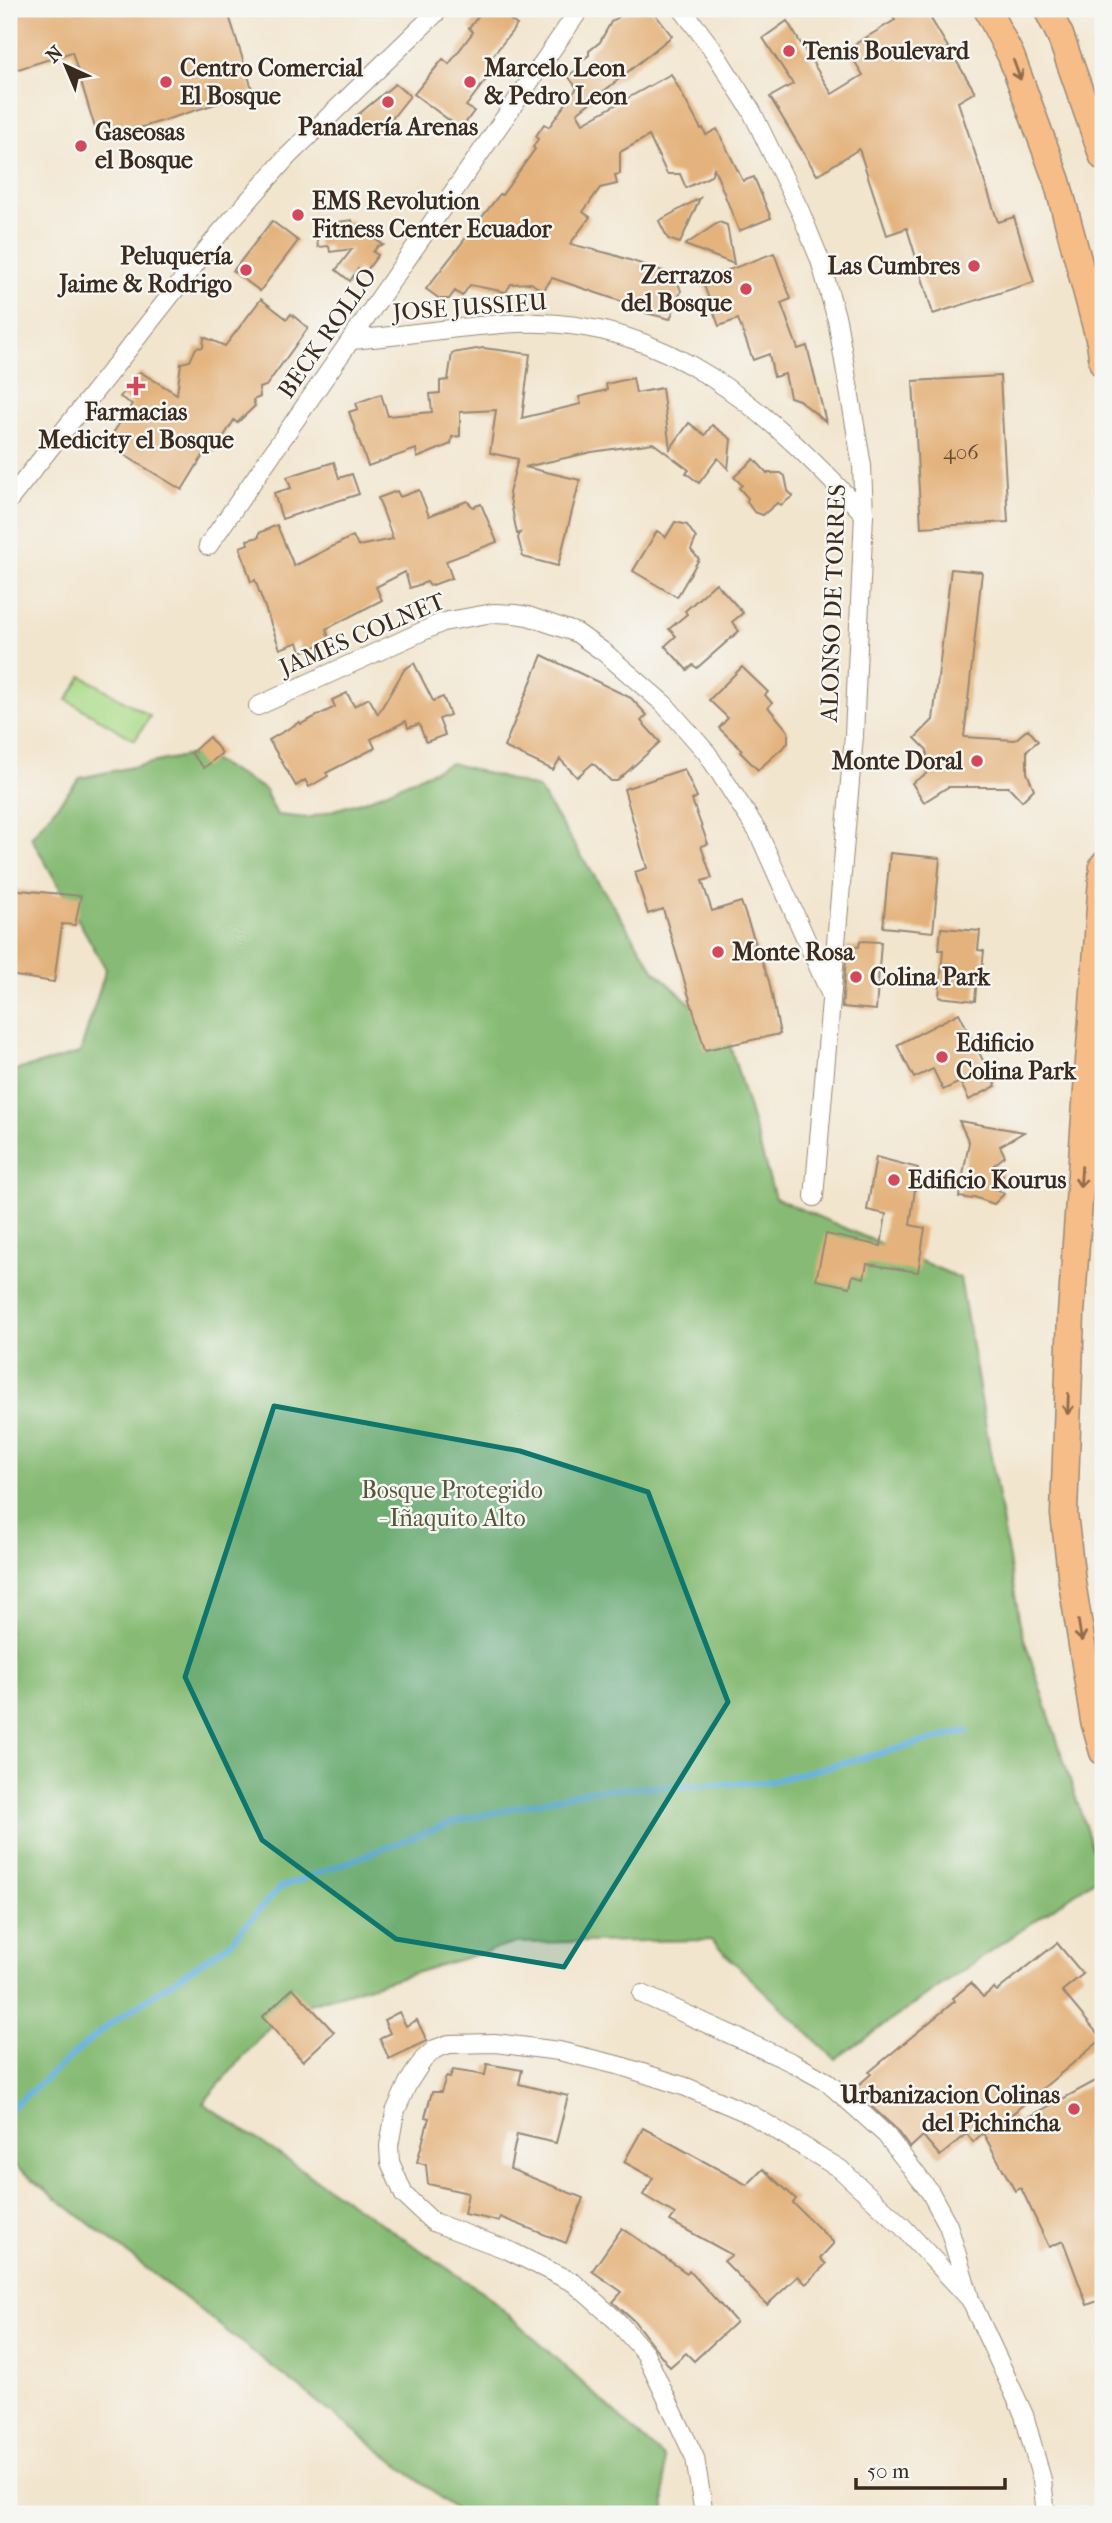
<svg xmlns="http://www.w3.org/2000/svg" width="1112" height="2523" font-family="'IM FELL French Canon',serif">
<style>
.green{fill:#aadb89;stroke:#728254;stroke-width:2}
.forest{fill:#87bb75;stroke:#61724a;stroke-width:2}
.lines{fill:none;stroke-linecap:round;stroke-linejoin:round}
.stream{stroke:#68b3e1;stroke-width:6}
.building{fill:#e4b37d}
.minor-casing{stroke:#968876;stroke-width:20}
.primary-casing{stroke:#968876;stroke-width:29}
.minor{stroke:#fff;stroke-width:18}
.primary{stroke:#f7bd88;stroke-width:26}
.oneway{stroke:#906c4e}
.marked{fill:#0f766e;fill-opacity:0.2;stroke:#0f766e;stroke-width:5;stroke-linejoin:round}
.poi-dot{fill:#d1495b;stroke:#f6f6f2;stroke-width:2.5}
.labels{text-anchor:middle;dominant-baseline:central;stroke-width:5;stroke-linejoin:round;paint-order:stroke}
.number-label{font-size:21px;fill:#654c36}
.poi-label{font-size:24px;font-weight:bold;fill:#3b2a1e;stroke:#f6f6f2;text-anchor:start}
.street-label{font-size:24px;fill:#3b2a1e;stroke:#f6f6f2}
.park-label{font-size:24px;fill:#575639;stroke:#f6f6f2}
</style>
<rect width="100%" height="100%" fill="#f6f6f2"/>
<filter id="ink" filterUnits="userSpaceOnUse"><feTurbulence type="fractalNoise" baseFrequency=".0143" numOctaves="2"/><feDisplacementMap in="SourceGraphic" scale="14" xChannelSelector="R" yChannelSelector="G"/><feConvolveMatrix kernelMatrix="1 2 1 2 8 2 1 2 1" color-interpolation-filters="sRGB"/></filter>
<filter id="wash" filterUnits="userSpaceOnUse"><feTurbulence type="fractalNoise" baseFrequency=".00686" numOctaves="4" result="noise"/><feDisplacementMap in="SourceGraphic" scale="28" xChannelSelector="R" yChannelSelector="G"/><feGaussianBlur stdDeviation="1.57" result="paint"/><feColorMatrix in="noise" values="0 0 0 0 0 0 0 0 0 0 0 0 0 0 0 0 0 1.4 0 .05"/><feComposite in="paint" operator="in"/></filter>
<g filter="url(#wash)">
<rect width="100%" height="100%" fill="#f2e5ce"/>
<path class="green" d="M82 676 150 716 135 740 67 700Z"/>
<path class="forest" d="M199 753 264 789 277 815 308 818 367 800 451 763 538 788 655 971 728 1038 775 1198 960 1278 1021 1629 1101 1875 835 2059 711 1940 516 1943 282 2012 203 2103 487 2295 664 2458 665 2514H461L9 2161V1072L80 1053 106 969 31 837 80 778Z"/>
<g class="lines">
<path class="stream" d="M9 2110 107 2026 230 1943 279 1888 453 1822 592 1790 767 1782 967 1731"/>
</g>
<g id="blocks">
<g class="building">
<path d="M9 9H227L253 92 99 141 72 52 9 72Z"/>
<path d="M484 9H517L509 19 517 25 488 62 495 68 466 106 474 111 461 129 414 94 443 59 449 64 473 32 469 28Z"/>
<path d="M631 9H651L672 36 577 113 583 123 671 74 701 129 703 128 706 135 717 129 743 181 754 177 771 218 739 231 714 168 711 176 686 188 680 174H667L649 136 620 152V174L615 175 617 184 600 188 583 212 590 217 570 244 611 254 675 275 681 291 670 319 646 313 647 310 552 278 543 291 531 283 511 284 506 292 470 285 462 296 455 291 449 299H440L426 289 500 194 502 195 535 149 533 147 538 139 536 136 544 124 549 127 577 88 568 76 582 66 580 62 589 55V51L600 42 611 22Z"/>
<path d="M888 9H925L975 92 958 102 998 222 1014 217 1034 282 933 314 907 228 887 235 859 149 817 175 770 97 793 84 763 38 787 21 832 94 863 75 847 49 895 20Z"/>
<path d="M395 84 410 96 378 136 354 118Z"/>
<path d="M700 198 680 243 668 239 659 221Z"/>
<path d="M352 220 353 225 358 226 383 245 378 246 373 252 378 255 364 274 358 269 350 281 336 270 352 249 330 252 329 246 318 247 316 231 323 230 322 224Z"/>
<path d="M272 221 298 241 260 291 233 271Z"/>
<path d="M719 222 727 225 734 264 685 245Z"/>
<path d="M774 253 791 299 781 303 798 349 807 346 826 422 799 400 790 397 785 374 774 377 769 354 753 360 738 319 719 326 702 280Z"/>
<path d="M261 299 287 319 291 314 308 328 266 386 259 388 260 397 253 400 255 406 237 423 234 420 214 452 207 449 182 490 106 444 132 404 120 397 140 372 177 394 181 363 190 361 196 348 203 347 204 337 225 346Z"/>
<path d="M483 348 530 354 522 418 581 404 579 397 607 390 606 384 633 378 636 393 662 388 670 449 689 423 705 435 712 425 731 439 728 469 718 458 699 483 686 473 689 470 653 443 592 452 525 467 580 480 558 566 523 557 518 538 520 533 517 534 509 493 518 459 490 453 496 410 460 412V436L452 437 451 444 417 458 416 449 368 466 349 412 358 409 356 403 381 394 388 416 432 412 430 394 440 393V381L448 380 452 353Z"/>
<path d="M1000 376 1008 522 921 527 913 381Z"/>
<path d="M754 459 767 473H781L785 476 788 491 793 496 781 505 777 503 763 515 754 512 747 502 748 498 739 488 742 485 734 477Z"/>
<path d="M334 462 339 478 352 474 359 494 282 519 274 493 291 488 287 477Z"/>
<path d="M419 490 429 516 467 501 473 507 481 504 497 542 446 561 452 578 430 586 427 582 410 588 405 572 376 587 382 600 326 629 330 641 301 652 298 642 280 649 255 580 251 582 240 547 248 544 247 540 259 537V533L277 525 294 566 353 536 358 546 393 539 378 498 397 491 400 497Z"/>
<path d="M675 522 687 525 696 538 691 550 699 559 677 597 633 571 657 531 666 537Z"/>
<path d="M951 569 982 572 964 737 1015 740 1028 729 1038 741 1027 750V773L1034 789 1022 801 1009 787H948L924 802 912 783 926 774 927 750 915 738 933 720Z"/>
<path d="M716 583 743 613 732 622 739 631 697 668 693 665 687 670 665 646 676 636 669 629 687 614 685 611Z"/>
<path d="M542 655 631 698 647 715 641 721 660 742 617 781H611L593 763 577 777 560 759 553 770 504 747Z"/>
<path d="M414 663 433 701 443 697 450 715 439 719 445 735 426 742 419 724 408 728 406 721 371 739 375 748 326 773 328 776 309 787 305 780 296 786 269 740 300 722 301 724 335 707 332 700 347 693 354 706 369 698 378 714 404 670Z"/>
<path d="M742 667 768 692 765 695 772 703 768 707 788 731V743L758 770 740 752 742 750 719 728 728 718 709 700Z"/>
<path d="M209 737 222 753 204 768 191 753Z"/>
<path d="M684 769 697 797 692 800 708 844 701 846 712 878 702 881 712 911 741 902 769 981 780 1034 705 1050 663 909 648 914 635 872 647 868 624 789Z"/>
<path d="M890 853 940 858 933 932 883 927Z"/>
<path d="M9 889 81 896 75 925 62 924 54 982 9 975Z"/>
<path d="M941 928 980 931 978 950 984 951 981 979 977 978 975 1001 939 997 943 950H939Z"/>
<path d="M860 941 881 942 876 1010 842 1007 847 946 859 947Z"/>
<path d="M959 1013 996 1086 969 1100 960 1082 943 1090 933 1069 914 1078 897 1045Z"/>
<path d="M959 1121 1024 1132 1000 1146 1005 1156 994 1165 1003 1175 992 1185 1004 1194 994 1204 974 1197 972 1199 959 1197 969 1142Z"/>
<path d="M876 1157 918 1168 910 1225 925 1228 918 1272 867 1264 864 1278 853 1275 850 1287 816 1280 826 1234 881 1246 886 1214 867 1210Z"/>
<path d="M1057 1943 1083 1974 1062 1991 1102 2039 1012 2114 1018 2123 1103 2077V2299L1087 2305 1063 2241 1049 2247 1021 2188 1015 2191 983 2133 973 2142 967 2134 940 2156 923 2136 910 2148 894 2127 853 2090 871 2074 869 2072 955 2001 953 1998 971 1983 983 1997 994 1988 997 1991Z"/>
<path d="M293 1988 334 2032 303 2061 262 2017Z"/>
<path d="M399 2012 406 2026 417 2020 427 2041 389 2059 380 2039 390 2033 384 2020Z"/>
<path d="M487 2064 522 2070 519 2084 568 2096 556 2143 517 2134 510 2169 583 2198 566 2243 500 2217 499 2221 464 2214 468 2193 428 2184 426 2165 417 2162 429 2118 425 2117 432 2092H441L446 2077 450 2078 453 2070 485 2075Z"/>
<path d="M643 2128 747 2185 763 2169 796 2199 793 2203 834 2243 820 2258 826 2264 806 2284 798 2276 767 2305 724 2261 732 2255 670 2221 675 2214 643 2195 653 2178 624 2162Z"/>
<path d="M622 2228 687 2273 689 2270 736 2322 694 2361 686 2353 670 2367 634 2321 613 2302 622 2292 592 2271Z"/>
</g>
</g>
</g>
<g filter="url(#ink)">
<use href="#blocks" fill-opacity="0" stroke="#968876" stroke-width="2"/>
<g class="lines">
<defs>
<g id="minor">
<path d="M682 9 711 47 751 110 800 211 820 260 837 320 862 466 864 514 854 735 814 1197"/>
<path d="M352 340C407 335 462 326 517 323 670 316 767 412 864 514"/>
<path d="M9 500 219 234 288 156 440 9"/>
<path d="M208 546 580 9"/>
<path d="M258 706 443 622 493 613 515 614 528 616 577 633 605 653 664 704 707 753 758 832 830 993"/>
<path d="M642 1994 793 2063 827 2082 861 2112 886 2135 930 2192 948 2225 969 2295"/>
<path d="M704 2514 695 2458 645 2353 617 2321 574 2283 508 2250 433 2222 404 2195 390 2162 389 2146 395 2112 408 2083 423 2060 435 2049 449 2044 495 2043 559 2051 621 2066 686 2087 752 2115 840 2169 902 2226 970 2299 1024 2415 1042 2480 1046 2514"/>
</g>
<g id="primary">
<path d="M987 9 1011 56 1057 181 1100 342 1103 364"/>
<path d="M1047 9 1060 35 1103 157"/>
<path d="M1103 865 1071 1314 1064 1514 1072 1582 1094 1721 1103 1752"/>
</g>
</defs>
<use href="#minor" class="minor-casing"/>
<use href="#primary" class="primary-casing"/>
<use href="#minor" class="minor"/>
<use href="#primary" class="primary"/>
</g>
<defs><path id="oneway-shaft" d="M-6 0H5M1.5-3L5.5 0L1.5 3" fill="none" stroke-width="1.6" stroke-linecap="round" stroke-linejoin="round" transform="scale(1.75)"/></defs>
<g class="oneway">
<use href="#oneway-shaft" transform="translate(1017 70) rotate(70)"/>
<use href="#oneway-shaft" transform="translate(1081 1177) rotate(94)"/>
<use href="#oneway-shaft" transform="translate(1068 1404) rotate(92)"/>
<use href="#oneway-shaft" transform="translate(1080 1631) rotate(81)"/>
</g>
</g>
<path class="marked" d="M274 1406 520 1451 648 1492 728 1702 564 1967 396 1939 262 1840 185 1677Z"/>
<g class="poi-dot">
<circle cx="789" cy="51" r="7"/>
<circle cx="166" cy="82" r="7"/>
<circle cx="470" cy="82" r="7"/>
<circle cx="388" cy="102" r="7"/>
<circle cx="81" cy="146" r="7"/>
<circle cx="298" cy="215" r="7"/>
<circle cx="974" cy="266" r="7"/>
<circle cx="246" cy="270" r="7"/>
<circle cx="746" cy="289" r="7"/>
<path d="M132.5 375.5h7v7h7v7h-7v7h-7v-7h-7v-7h7z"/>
<circle cx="977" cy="761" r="7"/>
<circle cx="718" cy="952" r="7"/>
<circle cx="856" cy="977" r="7"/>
<circle cx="942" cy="1057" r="7"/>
<circle cx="894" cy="1180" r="7"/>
<circle cx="1074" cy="2109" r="7"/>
</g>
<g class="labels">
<g class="number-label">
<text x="961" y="452">406</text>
</g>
<g class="poi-label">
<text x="803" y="51">Tenis Boulevard</text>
<text x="180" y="68">Centro Comercial<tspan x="180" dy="28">El Bosque</tspan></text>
<text x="484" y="68">Marcelo Leon<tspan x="484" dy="28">&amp; Pedro Leon</tspan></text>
<text x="388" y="127" text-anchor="middle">Panadería Arenas</text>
<text x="95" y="132">Gaseosas<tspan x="95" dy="28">el Bosque</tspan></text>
<text x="312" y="201">EMS Revolution<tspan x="312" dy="28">Fitness Center Ecuador</tspan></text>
<text x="232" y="256" text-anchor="end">Peluquería<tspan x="232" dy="28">Jaime &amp; Rodrigo</tspan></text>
<text x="960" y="266" text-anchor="end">Las Cumbres</text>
<text x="732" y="275" text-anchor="end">Zerrazos<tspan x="732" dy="28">del Bosque</tspan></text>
<text x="136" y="412" text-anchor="middle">Farmacias<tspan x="136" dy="28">Medicity el Bosque</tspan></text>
<text x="963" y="761" text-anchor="end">Monte Doral</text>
<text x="732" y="952">Monte Rosa</text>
<text x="870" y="977">Colina Park</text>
<text x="956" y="1043">Edificio<tspan x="956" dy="28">Colina Park</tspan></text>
<text x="908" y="1180">Edificio Kourus</text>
<text x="1060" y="2095" text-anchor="end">Urbanizacion Colinas<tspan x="1060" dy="28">del Pichincha</tspan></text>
</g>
<g class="street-label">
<text transform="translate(470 307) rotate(-4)">JOSE JUSSIEU</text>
<text transform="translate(327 333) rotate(-55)">BECK ROLLO</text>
<text transform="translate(833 603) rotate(-88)">ALONSO DE TORRES</text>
<text transform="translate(362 634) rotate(-23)">JAMES COLNET</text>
</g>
<g class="park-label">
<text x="452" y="1490">Bosque Protegido<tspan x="452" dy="28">- Iñaquito Alto</tspan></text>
</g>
</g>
<rect width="1112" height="2523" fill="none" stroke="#f6f6f2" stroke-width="35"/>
<g transform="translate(66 66) rotate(316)" stroke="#f6f6f2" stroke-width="5" paint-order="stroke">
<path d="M0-5L12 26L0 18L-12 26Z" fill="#3b2a1e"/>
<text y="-10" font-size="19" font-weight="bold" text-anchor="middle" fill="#3b2a1e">N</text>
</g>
<path d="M856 2478v10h149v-10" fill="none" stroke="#3b2a1e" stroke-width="3.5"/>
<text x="867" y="2478" font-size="21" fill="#3b2a1e" stroke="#f6f6f2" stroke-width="5" paint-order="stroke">50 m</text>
</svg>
